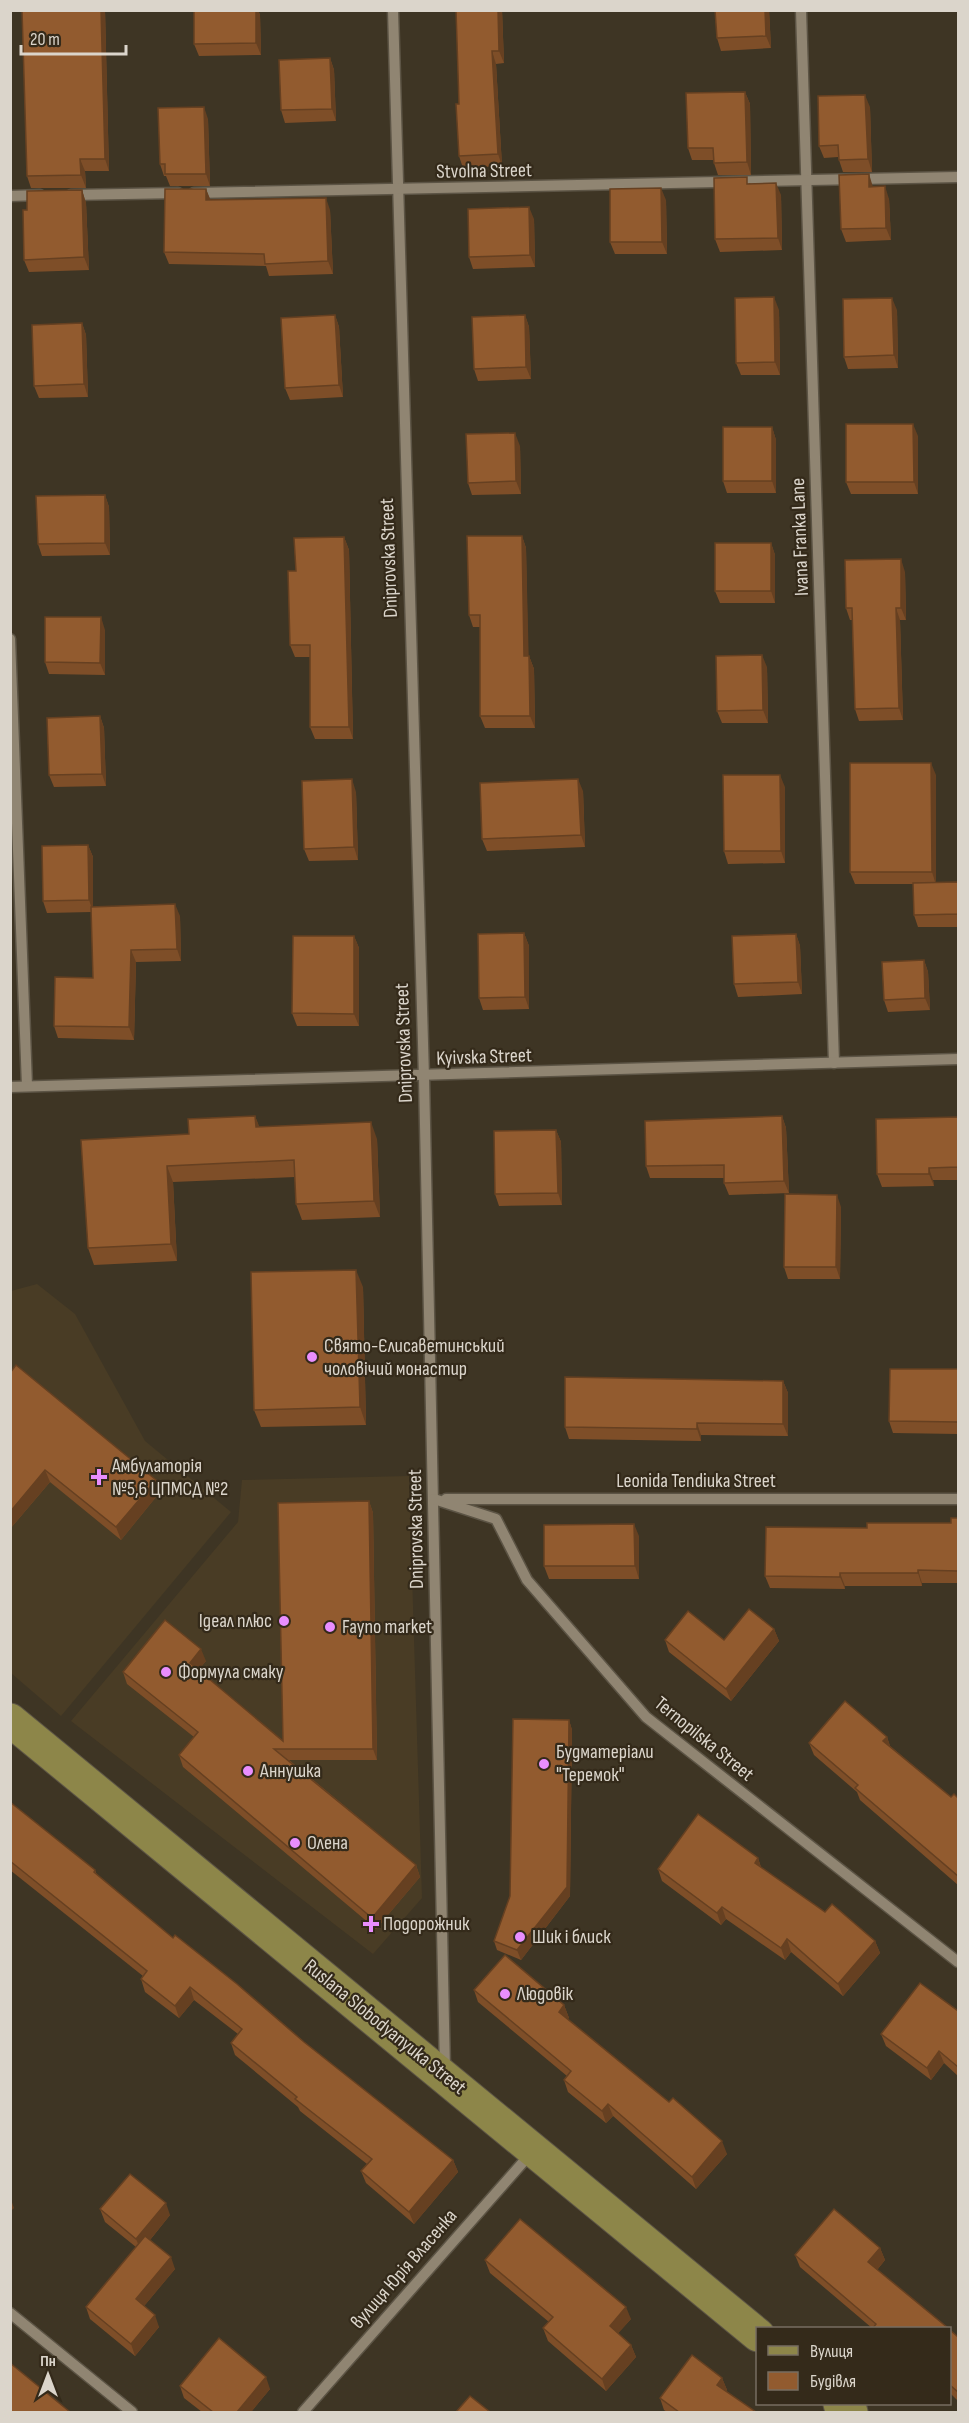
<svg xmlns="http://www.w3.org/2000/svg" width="969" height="2423" font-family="'Sofia Sans Condensed',sans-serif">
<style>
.built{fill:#493c25}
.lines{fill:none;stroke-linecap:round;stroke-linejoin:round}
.minor-casing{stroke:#5c5445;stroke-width:13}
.major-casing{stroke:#5c5445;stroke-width:35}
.minor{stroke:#908572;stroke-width:10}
.major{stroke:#8d8649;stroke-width:33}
.wall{fill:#7e4e28}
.shaded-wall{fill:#664021}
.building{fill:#925b2f;stroke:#664021;stroke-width:1.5}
.poi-dot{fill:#e98efe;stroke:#342a1a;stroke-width:2}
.labels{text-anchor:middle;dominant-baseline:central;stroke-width:4.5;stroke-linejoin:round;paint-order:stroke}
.street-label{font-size:20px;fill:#dbd5cb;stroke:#342a1a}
.poi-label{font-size:20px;fill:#dbd5cb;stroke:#342a1a;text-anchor:start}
</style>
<rect width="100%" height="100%" fill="#3e3524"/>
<g class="built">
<path d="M37 1284 75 1314 145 1441 231 1512 61 1716 11 1673V1291Z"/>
<path d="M409 1476 422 1898 373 1954 71 1721 238 1522 242 1480Z"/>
</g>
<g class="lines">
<defs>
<g id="minor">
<path d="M393 10 424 1077 445 2070"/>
<path d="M801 10 834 1063"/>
<path d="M194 193 958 177"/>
<path d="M71 195 178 193"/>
<path d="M10 196 40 195"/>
<path d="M10 639 27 1086"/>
<path d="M10 1087 958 1059"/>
<path d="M434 1499 496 1519 527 1580 646 1717 958 1962"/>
<path d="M446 1499H958"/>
<path d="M10 2313 132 2412"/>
<path d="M303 2412 532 2152"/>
</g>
<g id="major">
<path d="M10 1720 758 2335"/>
<path d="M840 2404 851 2412"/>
</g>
</defs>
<use href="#minor" class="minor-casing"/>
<use href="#major" class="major-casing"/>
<use href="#minor" class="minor"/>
<use href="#major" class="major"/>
</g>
<g class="wall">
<path d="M22 10H105L109 171H85L86 188H31L27 176Z"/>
<path d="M194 10H258L260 15 261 55 199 56 194 44Z"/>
<path d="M502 10 504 63 496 64 502 166 463 168 459 156V104Z"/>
<path d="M715 10H769L771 48 721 51 717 38Z"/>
<path d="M330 58 334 70 336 121 285 123 281 110Z"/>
<path d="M745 92 750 104 751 175H718L714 163V160H692L688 148Z"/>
<path d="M870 107 872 172H843L838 157 824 158 819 146Z"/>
<path d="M208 119 210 186H170L166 176H164L160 164Z"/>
<path d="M749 183 781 195 782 250 720 252 715 239Z"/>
<path d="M873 187 889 199 891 240 846 242 841 229Z"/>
<path d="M206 189 210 200 330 210 333 274 269 276 266 266 169 264 164 252Z"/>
<path d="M82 190 86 203 89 270 29 272 24 260 27 210Z"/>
<path d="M666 200 667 254H615L610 242Z"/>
<path d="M534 219 535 267 473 269 469 257Z"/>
<path d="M779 310 780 375H741L736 363Z"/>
<path d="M897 310 898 368 848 369 844 357Z"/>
<path d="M335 315 339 327 343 397 290 400 285 388Z"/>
<path d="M525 315 529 327 531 379 478 381 474 369Z"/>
<path d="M82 323 86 335 88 397 39 398 34 386Z"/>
<path d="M772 427 776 440V493H727L723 481Z"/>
<path d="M918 436V494H851L846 482Z"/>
<path d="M520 446 521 494 472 495 468 483Z"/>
<path d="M105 495 109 507 110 555 42 556 38 544Z"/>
<path d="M522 536 526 548 528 656H529L534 669 535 728H485L480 716V627H473L469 615Z"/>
<path d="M344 537 349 550 353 739H315L310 727V657H295L290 645 296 571Z"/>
<path d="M771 543 775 555V603H720L715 591Z"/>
<path d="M905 572 906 620H900L903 720 859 721 855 709 852 620H850L846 608Z"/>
<path d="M105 630V675L49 674 45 662Z"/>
<path d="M767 667 768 723H722L717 711Z"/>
<path d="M100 716 104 728 106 786 54 787 49 775Z"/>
<path d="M936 775V882H958V927H918L914 915 913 884H855L850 872Z"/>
<path d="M785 787V863L728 864 724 851Z"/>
<path d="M583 791 585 847 487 851 482 839Z"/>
<path d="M356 792 358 860 309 861 304 849Z"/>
<path d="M88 845 93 857V907L180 916 181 961 136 962 134 1040 58 1038 54 1026 93 978 91 912 47 913 43 901Z"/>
<path d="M524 933 529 946V1009L483 1010 479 998Z"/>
<path d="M796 934 800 946 802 994 738 997 734 984Z"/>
<path d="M354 936 359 948V1026H297L292 1013Z"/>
<path d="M924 960 928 972 930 1010 888 1012 884 1000Z"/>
<path d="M255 1116 259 1127 377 1139 380 1217 302 1220 296 1204 295 1177 173 1182 177 1261 94 1265 88 1248 189 1134Z"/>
<path d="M782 1116 786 1128 789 1193 729 1195 724 1183V1178H650L646 1166Z"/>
<path d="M958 1117V1180H933L934 1186 882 1187 877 1174Z"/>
<path d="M556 1130 561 1142 562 1205 499 1206 495 1194Z"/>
<path d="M841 1207 840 1279H788L784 1267Z"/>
<path d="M363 1287 366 1425 261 1427 254 1410Z"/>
<path d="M958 1369V1434L893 1433 889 1421Z"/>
<path d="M10 1373 156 1480 160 1492 121 1540 50 1482 10 1529Z"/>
<path d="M783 1381 788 1393V1436L701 1435V1441L569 1439 565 1427Z"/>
<path d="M369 1501 373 1513 377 1760H289L416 1865 420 1877 376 1929 183 1767 179 1755 194 1737 127 1684 123 1672 206 1661 198 1670 283 1741Z"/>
<path d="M958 1518V1583H922V1586H845V1589L770 1588 765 1576 867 1528 951 1523Z"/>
<path d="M639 1536V1579H549L544 1566Z"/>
<path d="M774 1629 779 1641 731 1701 669 1652 665 1640H724Z"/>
<path d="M569 1720 572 1730 570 1896 521 1960 497 1950 494 1941 510 1896Z"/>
<path d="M887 1737 890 1746 951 1797 958 1798V1885L860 1800 857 1792 814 1755 809 1743Z"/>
<path d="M10 1802 95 1870 97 1875 173 1938 453 2160 458 2172 414 2224 366 2183 361 2171 367 2164 300 2111 298 2107 235 2055 231 2043 238 2034 194 2000 179 2018 145 1992 141 1979 143 1976 10 1870Z"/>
<path d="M758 1858 761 1867 825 1912 875 1941 880 1953 843 1996 791 1952 785 1960 726 1919 721 1925 662 1881 658 1869Z"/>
<path d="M474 1990 564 2005 569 2018 567 2019 727 2154 696 2189 613 2116 606 2123 568 2092 564 2080 567 2076 478 2002Z"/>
<path d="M958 2011V2076L944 2063 931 2080 886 2046 881 2034Z"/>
<path d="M100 2209 170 2215 150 2240 175 2269 144 2306 159 2327 135 2356 90 2319 86 2307 136 2247 105 2222Z"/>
<path d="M880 2248 885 2260 877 2270 948 2328H872L800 2267 795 2255Z"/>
<path d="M485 2260 631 2319 618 2333 631 2345 636 2357 606 2391 548 2341 543 2328 549 2322 490 2273Z"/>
<path d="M950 2330 958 2337V2401L950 2393Z"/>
<path d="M722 2378 727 2390 726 2391 756 2412H667L664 2410 660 2398Z"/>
<path d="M180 2386 270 2389 251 2412H202L184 2398Z"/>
</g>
<g class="shaded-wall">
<path d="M101 10H105L109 171 105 159Z"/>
<path d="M256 10H258L260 15 261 55 256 43Z"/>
<path d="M498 10H502L504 63 499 51Z"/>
<path d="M765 10H769L771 48 766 36Z"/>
<path d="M492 51 496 64 502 166 498 154Z"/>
<path d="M330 58 334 70 336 121 332 109Z"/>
<path d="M745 92 750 104 751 175 747 162Z"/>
<path d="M865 95 870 107 872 172 868 159Z"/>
<path d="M204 107 208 119 210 186 206 174Z"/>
<path d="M80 159 85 171 86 188 81 175Z"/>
<path d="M869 174 873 187H869Z"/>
<path d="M776 183 781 195 782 250 778 238Z"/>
<path d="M885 186 889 199 891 240 886 228Z"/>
<path d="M661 188 666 200 667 254 662 242Z"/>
<path d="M206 189 211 201 206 200Z"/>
<path d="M82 190 86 203 89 270 84 257Z"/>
<path d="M326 198 330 210 333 274 328 261Z"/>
<path d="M529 207 534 219 535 267 530 255Z"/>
<path d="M774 297 779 310 780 375 775 362Z"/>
<path d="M892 298 897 310 898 368 894 355Z"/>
<path d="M335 315 339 327 343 397 339 385Z"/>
<path d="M525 315 529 327 531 379 526 367Z"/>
<path d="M82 323 86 335 88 397 84 384Z"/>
<path d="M913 424 918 436V494L914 482Z"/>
<path d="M772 427 776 440V493L772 481Z"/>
<path d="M515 433 520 446 521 494 516 481Z"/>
<path d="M105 495 109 507 110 555 105 543Z"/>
<path d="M522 536 526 548 529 669 524 656Z"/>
<path d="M344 537 349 550 353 739 349 727Z"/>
<path d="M771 543 775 555V603L771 591Z"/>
<path d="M901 559 905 572 906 620 901 608Z"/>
<path d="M896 608 900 620 903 720 899 708Z"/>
<path d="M101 617 105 630V675L100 663Z"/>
<path d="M762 655 767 667 768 723 763 710Z"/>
<path d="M529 656 534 669 535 728 530 716Z"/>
<path d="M100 716 104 728 106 786 102 774Z"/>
<path d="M931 763 936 775V885L932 872Z"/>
<path d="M780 775 785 787V863L781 851Z"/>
<path d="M352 779 356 792 358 860 354 847Z"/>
<path d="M578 779 583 791 585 847 581 835Z"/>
<path d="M88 845 93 857V912L89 900Z"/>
<path d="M175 904 180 916 181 961 177 949Z"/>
<path d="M524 933 529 946V1009L525 997Z"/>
<path d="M796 934 800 946 802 994 798 982Z"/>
<path d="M354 936 359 948V1026L354 1014Z"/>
<path d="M131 950 136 962 134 1040 129 1027Z"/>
<path d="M924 960 928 972 930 1010 925 998Z"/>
<path d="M255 1116 262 1133 256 1127Z"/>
<path d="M782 1116 786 1128 789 1193 784 1181Z"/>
<path d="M371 1122 377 1139 380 1217 374 1201Z"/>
<path d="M556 1130 561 1142 562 1205 558 1193Z"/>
<path d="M167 1166 173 1182 177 1261 171 1244Z"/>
<path d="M929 1168 933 1180 934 1186 929 1174Z"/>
<path d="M837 1195 841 1207 840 1279 836 1267Z"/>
<path d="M356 1270 363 1287 366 1425 360 1407Z"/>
<path d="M783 1381 788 1393V1436L783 1424Z"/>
<path d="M697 1423 701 1435V1441L697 1429Z"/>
<path d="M45 1470 50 1482 10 1529V1512Z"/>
<path d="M156 1480 160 1492 121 1540 116 1527Z"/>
<path d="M369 1501 373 1513 377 1760 373 1749Z"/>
<path d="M634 1524 639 1536V1579L635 1566Z"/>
<path d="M918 1570 922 1583V1586L918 1573Z"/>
<path d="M840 1573 845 1586V1589L840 1577Z"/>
<path d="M774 1629 779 1641 731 1701 726 1689Z"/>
<path d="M201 1649 206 1661 194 1675 190 1663Z"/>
<path d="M569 1720 572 1730 570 1896 521 1960 517 1950Z"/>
<path d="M887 1737 891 1749 883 1741Z"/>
<path d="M758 1858 762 1871 755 1863Z"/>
<path d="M416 1865 420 1877 376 1929 372 1918Z"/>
<path d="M722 1907 726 1919 721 1925 717 1913Z"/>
<path d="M787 1939 791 1952 785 1960 781 1948Z"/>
<path d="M875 1941 880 1953 843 1996 838 1984Z"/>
<path d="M190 1987 194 2000 179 2018 175 2006Z"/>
<path d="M564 2005 569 2018 563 2024 559 2012Z"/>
<path d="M939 2051 944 2063 931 2080 927 2068Z"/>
<path d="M608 2104 613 2116 606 2123 602 2111Z"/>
<path d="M722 2141 727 2154 696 2189 692 2177Z"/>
<path d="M453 2160 458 2172 414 2224 409 2212Z"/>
<path d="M10 2197 14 2208 10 2212Z"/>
<path d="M166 2203 170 2215 141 2251 136 2239Z"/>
<path d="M880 2248 885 2260 873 2275 868 2262Z"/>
<path d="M171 2257 175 2269 140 2311 136 2299Z"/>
<path d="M626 2307 631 2319 614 2338 610 2326Z"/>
<path d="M155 2315 159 2327 135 2356 131 2344Z"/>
<path d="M631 2345 636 2357 606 2391 602 2379Z"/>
<path d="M266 2377 270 2389 251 2412H237Z"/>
<path d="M722 2378 727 2390 721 2397 717 2385Z"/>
</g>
<g class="building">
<path d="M22 10H101L105 159H80L81 175 27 176Z"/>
<path d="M194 10H256V43L194 44Z"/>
<path d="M456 10H498L499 51H492L498 154 459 156 456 104H459Z"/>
<path d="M715 10H765L766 36 717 38Z"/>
<path d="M330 58 332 109 281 110 279 60Z"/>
<path d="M745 92 747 162 714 163 713 148H688L686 93Z"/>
<path d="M865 95 868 159 839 160 838 145 819 146 818 96Z"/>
<path d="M204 107 206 174H165V164H160L158 108Z"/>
<path d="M869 174V187L885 186 886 228 841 229 839 175Z"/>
<path d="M747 177V184L776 183 778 238 715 239 714 178Z"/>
<path d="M661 188 662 242H610V189Z"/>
<path d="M165 189H206V200L326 198 328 261 265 264 264 254 164 252Z"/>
<path d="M82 190 84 257 24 260 23 210H27V191Z"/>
<path d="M529 207 530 255 469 257 468 209Z"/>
<path d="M774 297 775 362 736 363 735 298Z"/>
<path d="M892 298 894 355 844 357 843 299Z"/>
<path d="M335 315 339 385 285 388 281 318Z"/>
<path d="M525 315 526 367 474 369 472 317Z"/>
<path d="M82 323 84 384 34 386 32 325Z"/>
<path d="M846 424H913L914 482H846Z"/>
<rect x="723" y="427" width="49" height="54"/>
<path d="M515 433 516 481 468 483 466 434Z"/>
<path d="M105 495V543L38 544 36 496Z"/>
<path d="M467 536H522L524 656H529L530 716H480V615H469Z"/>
<path d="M344 537 349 727H310V645H290L288 571H296L294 538Z"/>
<rect x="715" y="543" width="56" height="48"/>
<path d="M901 559V608H896L899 708 855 709 852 608H846L845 560Z"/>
<path d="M45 617H101L100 663 45 662Z"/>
<path d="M762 655 763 710 717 711 716 656Z"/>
<path d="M100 716 102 774 49 775 47 718Z"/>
<path d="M850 763H931L932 872H850Z"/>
<path d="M723 775H780L781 851H724Z"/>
<path d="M352 779 354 847 304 849 302 781Z"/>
<path d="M578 779 581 835 482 839 480 783Z"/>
<path d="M88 845 89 900 43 901 42 846Z"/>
<path d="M958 882V914L914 915 913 883Z"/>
<path d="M175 904 177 949 131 950 129 1027 54 1026 55 977 93 978 91 907Z"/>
<path d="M524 933 525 997 479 998 478 934Z"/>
<path d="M796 934 798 982 734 984 732 936Z"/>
<path d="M293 936H354V1014L292 1013Z"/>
<path d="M924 960 925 998 884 1000 882 962Z"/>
<path d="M255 1116 256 1127 371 1122 374 1201 296 1204 294 1160 167 1166 171 1244 88 1248 81 1140 189 1134 188 1119Z"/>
<path d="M782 1116 784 1181 724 1183V1165L646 1166 645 1121Z"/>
<path d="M958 1117V1167L929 1168V1174H877L876 1119Z"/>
<path d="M556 1130 558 1193 495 1194 494 1131Z"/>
<path d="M785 1194 837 1195 836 1267H784Z"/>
<path d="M356 1270 360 1407 254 1410 251 1272Z"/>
<path d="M16 1365 156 1480 116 1527 45 1470 10 1512V1373Z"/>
<path d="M890 1369H958V1422L889 1421Z"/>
<path d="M565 1377 783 1381V1424L697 1423V1429L565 1427Z"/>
<path d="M369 1501 373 1749H274L416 1865 372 1918 179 1755 198 1732 123 1672 165 1620 201 1649 190 1663 283 1741 278 1503Z"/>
<path d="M951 1518H958V1571L918 1570V1573H840V1577L765 1576 766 1527 867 1528V1523H951Z"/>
<path d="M634 1524 635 1566H544V1525Z"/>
<path d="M749 1609 774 1629 726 1689 665 1640 688 1611 724 1640Z"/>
<path d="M845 1701 887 1737 883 1741 951 1797 954 1794 958 1798V1876L855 1788 858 1785 809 1743Z"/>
<path d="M513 1719 569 1720 567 1887 517 1950 494 1941 510 1896Z"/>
<path d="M10 1802 95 1870 94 1872 173 1938 175 1935 237 1984 304 2042 453 2160 409 2212 361 2171 372 2159 295 2099 297 2097 231 2043 242 2029 190 1987 175 2006 141 1979 147 1971 10 1861Z"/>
<path d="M698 1814 758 1858 755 1863 825 1912 832 1904 875 1941 838 1984 787 1939 781 1948 722 1907 717 1913 658 1869Z"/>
<path d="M505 1955 564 2005 559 2012 669 2102 673 2098 722 2141 692 2177 608 2104 602 2111 564 2080 571 2071 474 1990Z"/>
<path d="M920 1983 958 2011V2067L939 2051 927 2068 881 2034Z"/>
<path d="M130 2174 166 2203 136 2239 100 2209Z"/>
<path d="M834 2209 880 2248 868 2262 948 2328H873L876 2324 795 2255Z"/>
<path d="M520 2219 626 2307 610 2326 631 2345 602 2379 543 2328 553 2317 485 2260Z"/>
<path d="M145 2236 171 2257 136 2299 155 2315 131 2344 86 2307Z"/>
<path d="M950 2330 958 2337V2392L950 2385Z"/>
<path d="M219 2338 266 2377 237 2412H213L180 2386Z"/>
<path d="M692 2355 722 2378 717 2385 756 2412H679L660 2398Z"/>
<path d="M10 2363 70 2412H10Z"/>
<path d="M470 2396 490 2412H456Z"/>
</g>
<g class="poi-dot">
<circle cx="312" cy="1357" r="6"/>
<path d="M96 1468h6v6h6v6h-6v6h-6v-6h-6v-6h6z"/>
<circle cx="284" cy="1621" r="6"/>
<circle cx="330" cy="1627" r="6"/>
<circle cx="166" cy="1672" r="6"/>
<circle cx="544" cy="1764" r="6"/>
<circle cx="248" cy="1771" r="6"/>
<circle cx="295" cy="1843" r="6"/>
<path d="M368 1915h6v6h6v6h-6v6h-6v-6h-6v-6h6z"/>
<circle cx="520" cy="1937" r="6"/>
<circle cx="505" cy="1994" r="6"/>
</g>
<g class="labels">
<g class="street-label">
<text transform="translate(484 171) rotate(-1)">Stvolna Street</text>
<text transform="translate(800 537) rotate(-92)">Ivana Franka Lane</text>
<text transform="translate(389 558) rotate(-92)">Dniprovska Street</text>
<text transform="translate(404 1043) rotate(-92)">Dniprovska Street</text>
<text transform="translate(484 1057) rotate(-2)">Kyivska Street</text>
<text x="696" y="1481">Leonida Tendiuka Street</text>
<text transform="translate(416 1529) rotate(-91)">Dniprovska Street</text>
<text transform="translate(704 1739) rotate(39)">Ternopilska Street</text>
<text transform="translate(385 2027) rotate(39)">Ruslana Slobodyanyuka Street</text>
<text transform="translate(404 2269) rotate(-49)">вулиця Юрія Власенка</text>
</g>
<g class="poi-label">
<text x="324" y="1346">Свято-Єлисаветинський<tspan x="324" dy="23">чоловічий монастир</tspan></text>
<text x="112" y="1466">Амбулаторія<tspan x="112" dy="23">№5,6 ЦПМСД №2</tspan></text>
<text x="272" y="1621" text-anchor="end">Ідеал плюс</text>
<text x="342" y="1627">Fayno market</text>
<text x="178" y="1672">Формула смаку</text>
<text x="556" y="1752">Будматеріали<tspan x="556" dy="23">"Теремок"</tspan></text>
<text x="260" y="1771">Аннушка</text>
<text x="307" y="1843">Олена</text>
<text x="383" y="1924">Подорожник</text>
<text x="532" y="1937">Шик і блиск</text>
<text x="517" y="1994">Людовік</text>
</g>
</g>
<rect width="969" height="2423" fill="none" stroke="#dbd5cb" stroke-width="24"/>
<rect x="756" y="2327" width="195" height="78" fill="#342a1a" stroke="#776e61" stroke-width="1.5"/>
<rect x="768" y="2346" width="30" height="9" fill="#8d8649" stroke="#776e61" stroke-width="1.5"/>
<text x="810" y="2357" font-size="18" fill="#dbd5cb">Вулиця</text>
<rect x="768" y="2372" width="30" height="18" fill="#925b2f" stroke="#776e61" stroke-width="1.5"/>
<text x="810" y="2387" font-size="18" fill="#dbd5cb">Будівля</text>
<g transform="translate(48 2375)" stroke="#342a1a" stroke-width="4.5" paint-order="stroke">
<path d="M0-4.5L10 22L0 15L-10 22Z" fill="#dbd5cb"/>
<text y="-9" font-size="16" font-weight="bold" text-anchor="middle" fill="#dbd5cb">Пн</text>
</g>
<path d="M21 45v9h105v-9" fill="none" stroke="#dbd5cb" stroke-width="3"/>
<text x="30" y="45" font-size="18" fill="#dbd5cb" stroke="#342a1a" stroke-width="4.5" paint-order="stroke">20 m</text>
</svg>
